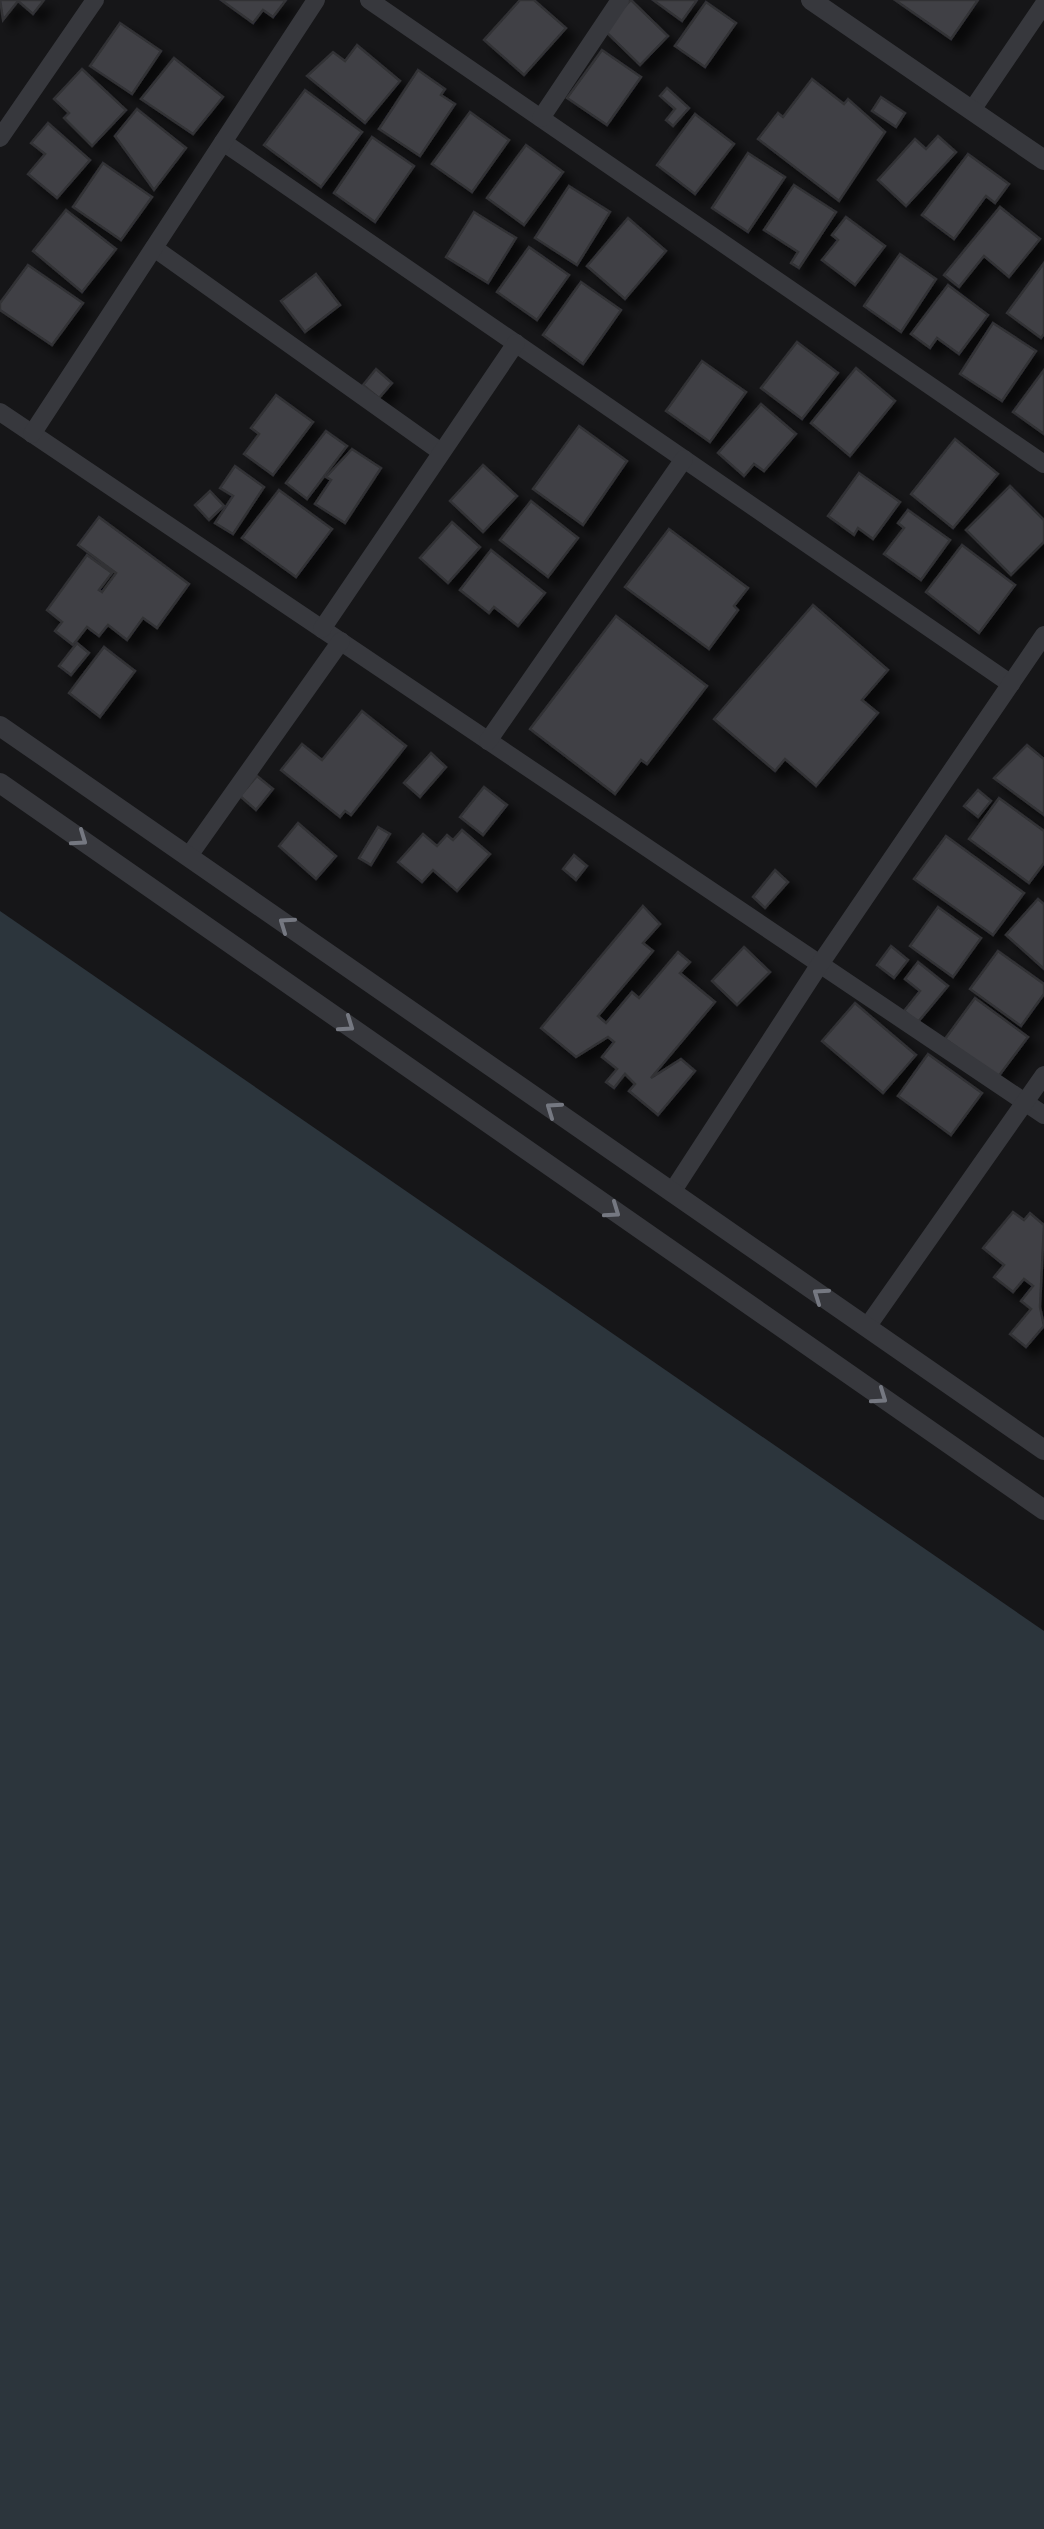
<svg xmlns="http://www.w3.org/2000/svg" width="1044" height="2529" font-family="Quicksand,sans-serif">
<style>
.water{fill:#2c353c}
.building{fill:#404145;stroke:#303034;stroke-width:2.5;filter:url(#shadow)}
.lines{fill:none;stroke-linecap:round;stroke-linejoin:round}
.minor{stroke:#37383d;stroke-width:18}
.tertiary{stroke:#37383d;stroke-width:20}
.oneway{stroke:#757881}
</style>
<defs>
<filter id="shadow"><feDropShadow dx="9" dy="9" stdDeviation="5" flood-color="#0009"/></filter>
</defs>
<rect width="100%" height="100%" fill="#161618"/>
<path class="water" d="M0 911 1044 1631V2529H0Z"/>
<g class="building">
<path d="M0 0H44L33 14 18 1 3 20Z"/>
<path d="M221 0H286L273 17 263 10 253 23Z"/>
<path d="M520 0H534L566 28 524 75 484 40Z"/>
<path d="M631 0 668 36 640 65 603 29Z"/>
<path d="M653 0H697L682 21Z"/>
<path d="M895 0H978L951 39Z"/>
<path d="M706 2 736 23 705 67 675 46Z"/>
<path d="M120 23 161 51 132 94 90 66Z"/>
<path d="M357 45 400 81 365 123 307 76 333 52 345 61Z"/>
<path d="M602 50 641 77 607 125 567 98Z"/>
<path d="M174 58 223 97 193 134 141 99Z"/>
<path d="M82 69 126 110 92 146 64 118 69 113 54 99Z"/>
<path d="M418 70 445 89 441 95 455 104 420 156 379 129Z"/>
<path d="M812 79 844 104 848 99 885 132 839 201 758 139 778 113 783 117Z"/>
<path d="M667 88 689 108 673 126 666 120 675 109 660 96Z"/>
<path d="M305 90 362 132 321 187 264 145Z"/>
<path d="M881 97 905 113 896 127 872 111Z"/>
<path d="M137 109 186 148 154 190 115 136Z"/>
<path d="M470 112 509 140 472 192 432 164Z"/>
<path d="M695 114 734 144 695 194 657 165Z"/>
<path d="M48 123 90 160 57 198 28 174 45 154 31 143Z"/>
<path d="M938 136 956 152 906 206 878 180 915 139 926 149Z"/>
<path d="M372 137 414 166 375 222 334 193Z"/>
<path d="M526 145 563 172 524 225 487 198Z"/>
<path d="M748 153 785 177 748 232 712 208Z"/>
<path d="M968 154 1009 184 995 203 986 196 954 239 922 215Z"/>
<path d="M103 163 152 197 121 240 73 207Z"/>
<path d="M794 185 836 212 799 268 791 263 798 252 764 230Z"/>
<path d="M569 186 610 212 577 265 535 238Z"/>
<path d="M1000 207 1040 239 1009 277 984 256 959 287 944 275Z"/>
<path d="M66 210 116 249 82 292 33 251Z"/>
<path d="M474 212 516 238 488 283 446 257Z"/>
<path d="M846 217 885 246 855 285 822 260 838 240 832 235Z"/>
<path d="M628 218 666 251 625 299 587 266Z"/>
<path d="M529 247 569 275 537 320 497 292Z"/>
<path d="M900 254 936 279 901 332 864 306Z"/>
<path d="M1044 263V334L1041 338 1007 313Z"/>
<path d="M28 265 83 303 52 345 0 310V303Z"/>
<path d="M316 274 340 305 305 332 281 301Z"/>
<path d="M581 282 621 310 583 364 543 335Z"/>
<path d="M948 285 988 315 959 354 937 338 930 348 911 334Z"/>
<path d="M993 323 1036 351 1002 401 960 374Z"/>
<path d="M797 342 838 373 802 419 761 388Z"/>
<path d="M702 361 746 392 710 442 666 411Z"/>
<path d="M856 368 895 401 850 456 811 423Z"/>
<path d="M376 369 392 383 379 398 363 385Z"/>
<path d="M1044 370V434L1013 412Z"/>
<path d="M276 395 313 422 273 475 244 454 259 434 251 428Z"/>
<path d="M761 404 796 434 764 471 754 464 744 476 718 453Z"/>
<path d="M579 426 627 461 583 525 533 489Z"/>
<path d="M326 431 347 446 307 499 286 483Z"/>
<path d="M955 439 998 474 953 528 911 494Z"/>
<path d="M352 449 381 468 345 523 315 504 331 480 326 477Z"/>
<path d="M483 465 517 496 483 532 450 501Z"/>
<path d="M235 466 264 487 233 534 215 523 233 496 220 488Z"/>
<path d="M859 473 900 502 873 539 858 528 854 535 828 516Z"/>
<path d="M1010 486 1044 520V542L1011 575 966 530Z"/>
<path d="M279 490 332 529 296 577 242 538Z"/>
<path d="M210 491 224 506 209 520 195 505Z"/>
<path d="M531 501 578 538 548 577 500 540Z"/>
<path d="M908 510 950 540 921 580 884 554 904 528 898 523Z"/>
<path d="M99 517 189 584 157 628 143 618 127 640 108 625 99 636 87 627 73 645 55 631 62 622 47 610 87 555 112 573 99 590 102 592 116 573 78 545Z"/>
<path d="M452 522 480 547 448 583 420 558Z"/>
<path d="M669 529 748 588 734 606 738 610 709 649 625 587Z"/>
<path d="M962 545 1015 585 979 633 926 592Z"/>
<path d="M491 550 545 593 518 626 494 607 489 613 460 590Z"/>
<path d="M813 605 888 670 862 700 878 713 816 786 785 759 775 771 714 719Z"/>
<path d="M616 616 707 686 647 764 641 760 615 794 530 729Z"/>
<path d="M77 643 89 653 71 675 59 666Z"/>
<path d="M104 647 135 671 100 717 69 693Z"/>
<path d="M362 711 406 746 351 815 345 811 340 817 281 770 302 744 322 760Z"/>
<path d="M1027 745 1044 759V815L994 778Z"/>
<path d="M431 753 446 767 420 797 404 783Z"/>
<path d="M257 776 273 789 256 810 240 796Z"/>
<path d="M484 787 507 805 483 835 460 817Z"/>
<path d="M978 790 991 801 978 817 964 806Z"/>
<path d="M999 798 1044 831V863L1029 883 969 839Z"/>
<path d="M298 823 336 856 316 879 279 846Z"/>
<path d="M378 827 390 834 371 865 359 858Z"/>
<path d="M462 830 490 854 457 891 433 870 422 882 398 862 423 834 437 846 447 835 453 840Z"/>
<path d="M946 836 1024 893 993 935 914 879Z"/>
<path d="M574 855 587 866 576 880 563 869Z"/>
<path d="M775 870 788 882 765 908 753 897Z"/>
<path d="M1038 899 1044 904V969L1006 935Z"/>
<path d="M643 906 660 924 643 943 653 951 598 1016 606 1023 632 992 639 998 678 952 690 962 680 973 715 1002 651 1078 681 1059 695 1071 658 1115 629 1091 635 1084 625 1074 614 1088 606 1082 617 1069 602 1057 614 1042 608 1037 576 1057 541 1028Z"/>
<path d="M938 907 981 938 953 977 910 946Z"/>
<path d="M891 946 908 960 894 978 877 965Z"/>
<path d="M744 947 770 972 737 1005 712 981Z"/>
<path d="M998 951 1044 984V994L1021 1026 970 989Z"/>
<path d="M918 962 948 986 918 1022 904 1011 920 991 905 979Z"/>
<path d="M975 998 1028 1037 998 1077 945 1039Z"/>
<path d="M855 1003 916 1055 883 1093 822 1041Z"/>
<path d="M928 1054 982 1093 951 1135 898 1096Z"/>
<path d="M1013 1212 1024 1220 1030 1213 1044 1225 1040 1307 1044 1326 1026 1347 1010 1334 1031 1309 1021 1301 1033 1286 1024 1279 1013 1292 994 1277 1004 1265 983 1248Z"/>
</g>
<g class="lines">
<g class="minor">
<path d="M369 0 1044 464"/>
<path d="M972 110 1044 4"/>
<path d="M541 118 620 0"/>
<path d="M0 138 95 0"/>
<path d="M223 142 1011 684"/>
<path d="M154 248 441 452"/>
<path d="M0 412 1044 1115"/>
<path d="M32 434 316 0"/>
<path d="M322 629 516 343"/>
<path d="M488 741 684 459"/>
<path d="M188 857 341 641"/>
<path d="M672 1192 820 964 1044 635"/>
<path d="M867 1327 1044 1075"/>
</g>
<g class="tertiary">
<path d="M811 0 1044 160"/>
<path d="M0 726 1044 1450"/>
<path d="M0 783 1044 1510"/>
</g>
</g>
<defs><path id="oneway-chevron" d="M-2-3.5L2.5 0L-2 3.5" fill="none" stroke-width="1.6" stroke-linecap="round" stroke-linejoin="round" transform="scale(2.5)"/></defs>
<g class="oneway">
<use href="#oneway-chevron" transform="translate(80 839) rotate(35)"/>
<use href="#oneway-chevron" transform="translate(286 924) rotate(-145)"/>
<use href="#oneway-chevron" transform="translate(347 1025) rotate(35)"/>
<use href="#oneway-chevron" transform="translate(553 1109) rotate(-145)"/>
<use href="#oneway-chevron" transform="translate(613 1211) rotate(35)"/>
<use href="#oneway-chevron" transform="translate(820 1295) rotate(-145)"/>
<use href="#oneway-chevron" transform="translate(880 1397) rotate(35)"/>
</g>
</svg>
